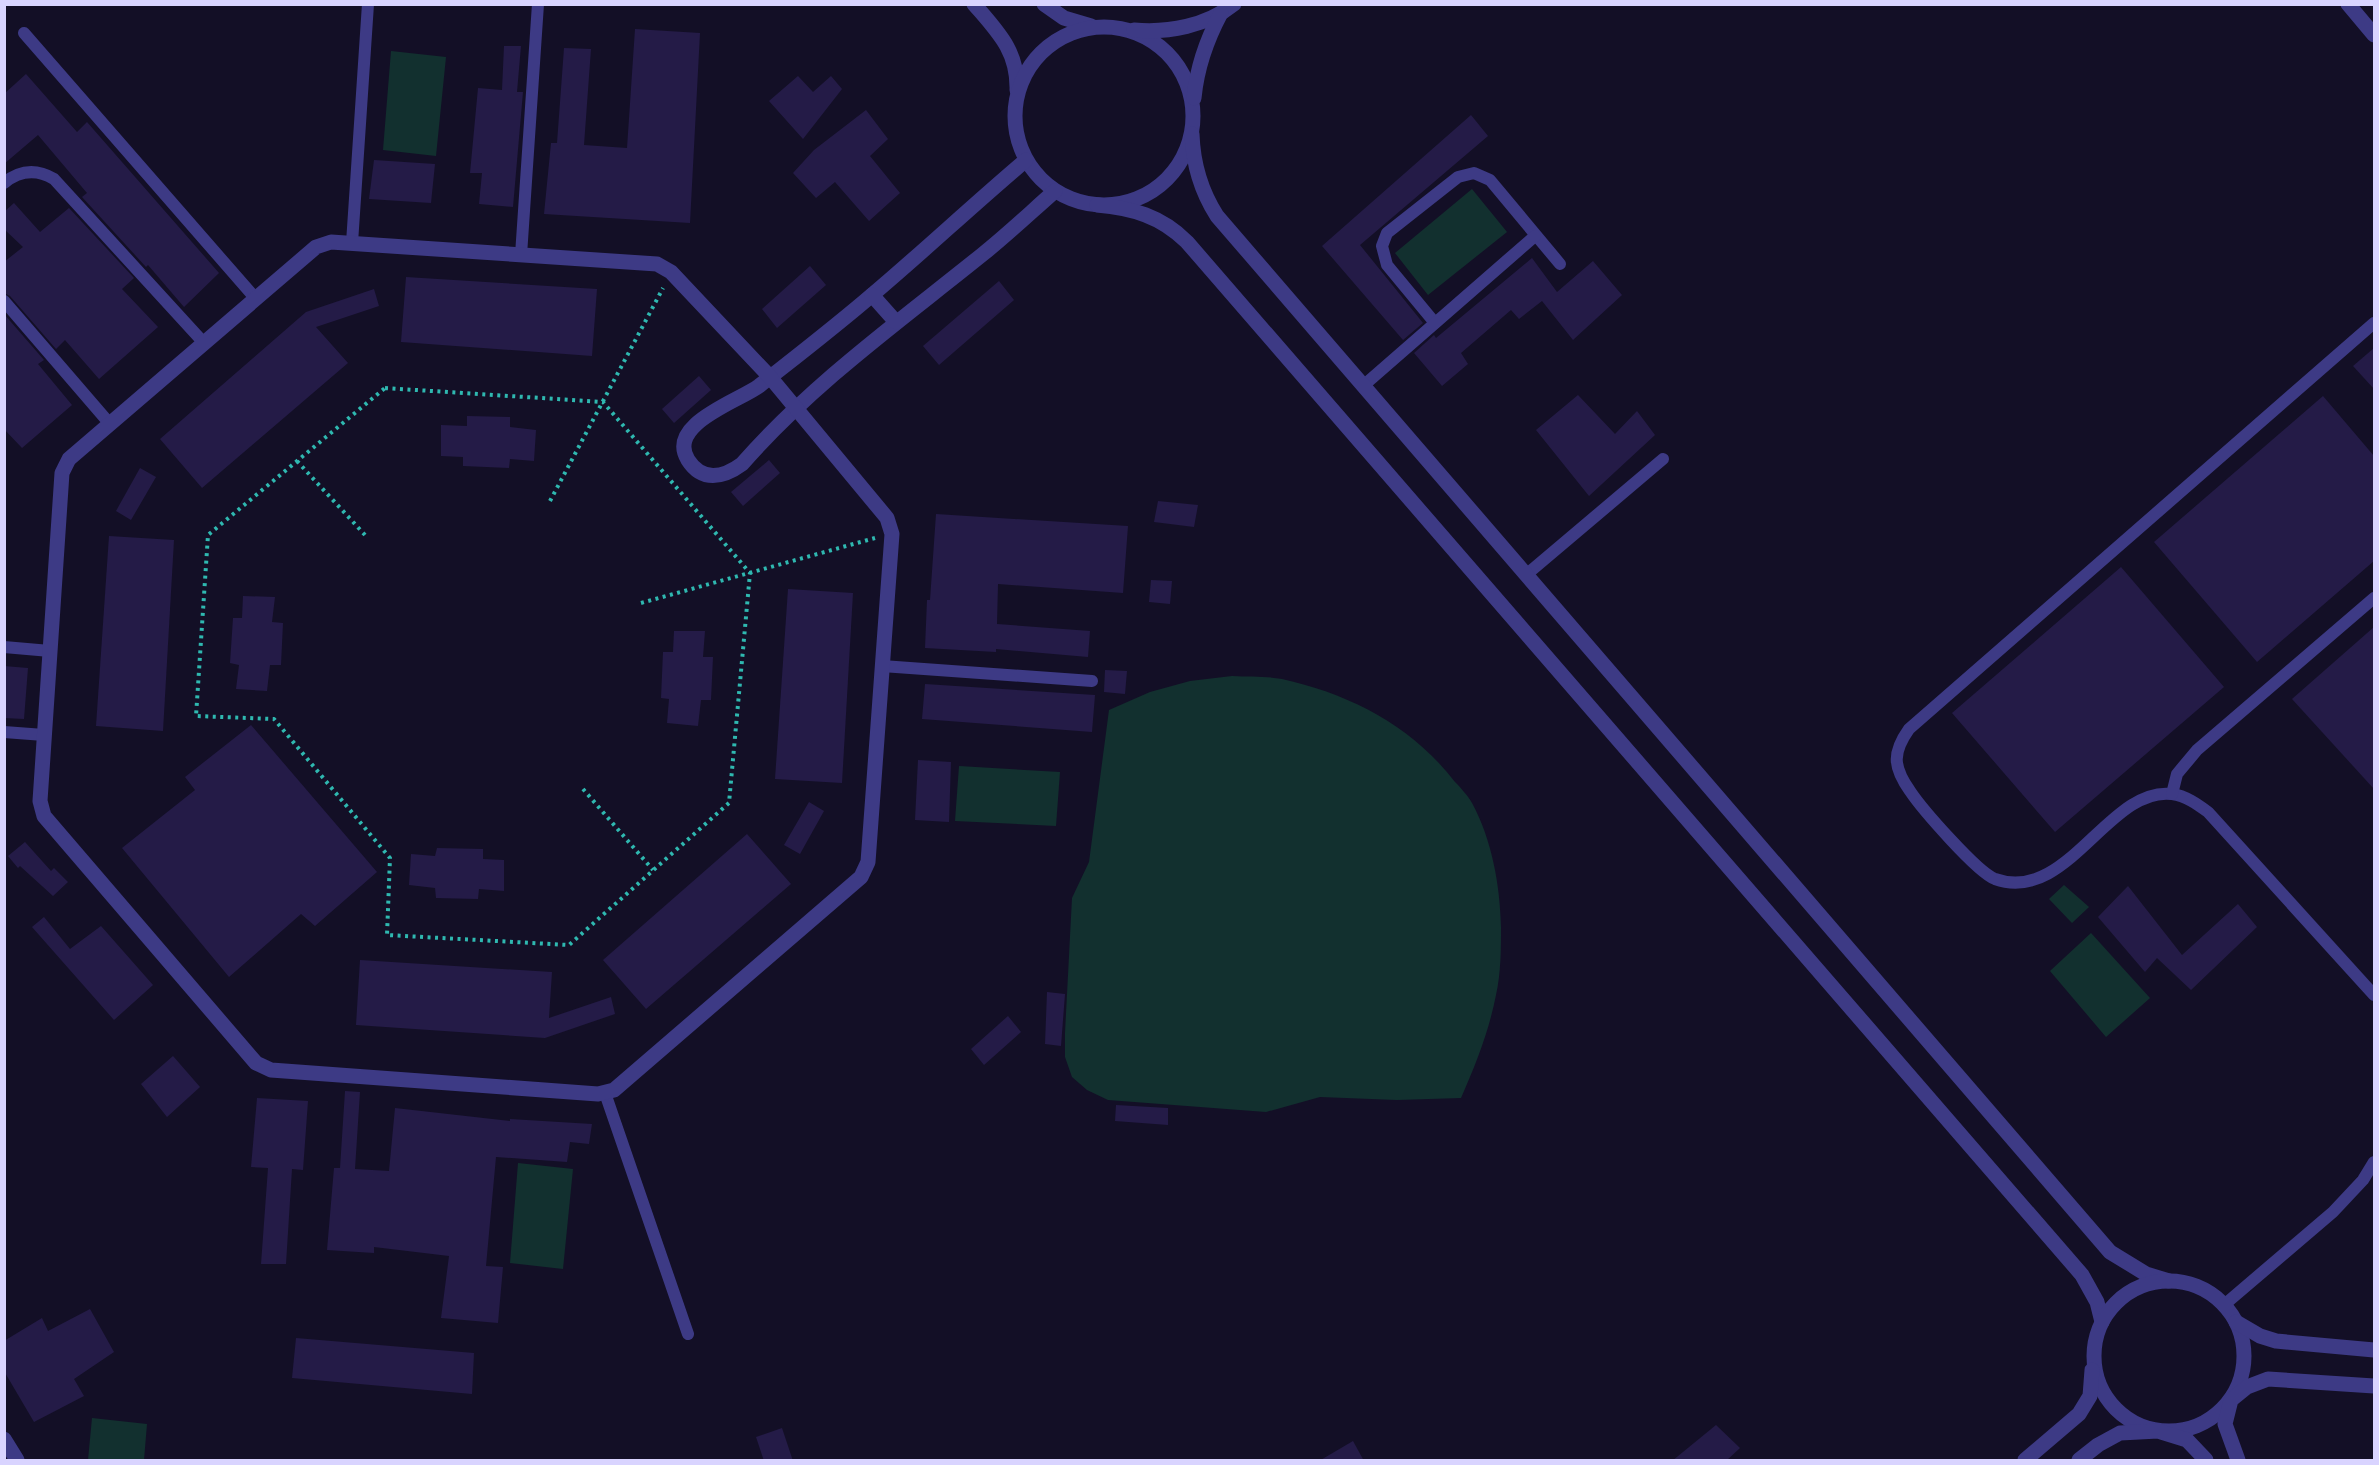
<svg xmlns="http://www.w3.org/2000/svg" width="2379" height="1465" font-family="Cabin,sans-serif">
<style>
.green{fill:#12302f}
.building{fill:#241b47}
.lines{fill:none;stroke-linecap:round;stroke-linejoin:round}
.path{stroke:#2fb8b0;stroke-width:4;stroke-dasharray:3 4.5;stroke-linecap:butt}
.lane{stroke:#3d3a85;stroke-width:12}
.street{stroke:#3d3a85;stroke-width:15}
</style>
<rect width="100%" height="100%" fill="#130f26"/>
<g class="green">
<path d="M391 51 446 57 436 156 383 150Z"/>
<path d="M1472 189 1507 232 1428 295 1395 253Z"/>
<path d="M1232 676C1249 677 1267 676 1282 679 1350 694 1412 726 1455 782 1461 788 1468 796 1472 803 1492 840 1500 885 1501 927 1501 949 1501 973 1496 995 1489 1031 1476 1064 1461 1098L1397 1100 1320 1097 1266 1112 1108 1100 1087 1090 1072 1077 1065 1057V1033L1072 898 1089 862 1109 710 1150 692 1190 681Z"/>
<path d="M959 766 1060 772 1056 826 955 821Z"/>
<path d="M2064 885 2089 907 2072 923 2049 899Z"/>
<path d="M2091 933 2150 998 2106 1037 2050 971Z"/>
<path d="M518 1163 573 1169 563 1269 510 1263Z"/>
<path d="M92 1418 147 1424 144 1460H88Z"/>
</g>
<g class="building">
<path d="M635 29 700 33 690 223 544 214 551 143H557L564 48 591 49 584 145 627 148Z"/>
<path d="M504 46H521L517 92H523L513 207 479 204 482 173H470L478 88 502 90Z"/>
<path d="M26 74 77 132 87 122 219 273 184 307 148 265 146 267 82 197 87 193 38 135 4 164V94Z"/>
<path d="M798 76 813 92 831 76 842 89 803 139 769 101Z"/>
<path d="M866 110 888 139 870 156 900 193 869 221 835 182 816 198 793 173 814 150Z"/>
<path d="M1471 115 1488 136 1360 245 1423 323 1403 340 1322 246Z"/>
<path d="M374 160 435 164 431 203 369 199Z"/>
<path d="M14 203 40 232 69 208 134 278 122 289 158 327 99 379 65 340 56 349 10 296 4 293V262L23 247 4 229V212Z"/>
<path d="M1532 258 1557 292 1593 261 1622 295 1573 340 1542 301 1519 319 1511 310 1461 353 1468 364 1442 386 1414 353 1434 335 1436 338Z"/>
<path d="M810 266 826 285 777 328 762 309Z"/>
<path d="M406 277 597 289 592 356 401 342Z"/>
<path d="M999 281 1014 300 939 365 923 346Z"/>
<path d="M374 289 379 306 316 327 348 363 202 488 160 439 306 312Z"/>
<path d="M4 314 44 360 38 364 72 405 22 448 4 429Z"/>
<path d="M2374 348V389L2353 366Z"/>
<path d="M699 376 711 390 674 423 662 409Z"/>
<path d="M1578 395 1615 434 1637 411 1655 435 1589 496 1536 430Z"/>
<path d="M2323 396 2374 456V561L2257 662 2154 542Z"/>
<path d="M467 416 510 417V427L536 430 534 461 510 459 509 468 463 466V457L441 456V425L467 426Z"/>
<path d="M769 460 780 473 743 506 731 492Z"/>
<path d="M140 468 156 477 131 520 116 511Z"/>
<path d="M1158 501 1198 505 1194 527 1154 522Z"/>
<path d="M936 514 1128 526 1123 593 998 584 997 624 1090 631 1088 657 996 649V652L925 648 927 600H930Z"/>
<path d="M109 536 174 540 163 731 96 726Z"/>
<path d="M2121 567 2224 687 2055 832 1952 713Z"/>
<path d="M1151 580 1172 581 1170 604 1149 602Z"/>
<path d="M788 589 853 593 842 783 775 779Z"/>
<path d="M243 596 275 597 272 622 283 623 281 665H270L267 691 236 689 239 665 230 663 233 618H242Z"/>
<path d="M2374 627V789L2292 699Z"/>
<path d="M674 631H705L703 657H713L711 700H701L698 726 667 723 669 699 661 698 663 652H673Z"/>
<path d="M4 666 28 668 24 719 4 718Z"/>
<path d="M1105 670 1127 671 1125 694 1104 692Z"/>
<path d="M925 684 1095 695 1092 732 922 719Z"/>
<path d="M251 725 377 872 315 926 301 914 229 977 122 848 195 790 185 777Z"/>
<path d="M918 760 951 762 949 822 915 820Z"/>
<path d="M809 802 824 811 800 854 784 845Z"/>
<path d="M747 834 791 884 646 1009 603 960Z"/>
<path d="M25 842 51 871 54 868 68 882 53 896 20 866 18 868 8 856Z"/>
<path d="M437 848 483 849V859L504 860V891L479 889 478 899 436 898 435 888 409 885 411 854 435 856Z"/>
<path d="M2128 886 2182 955 2238 904 2257 927 2191 990 2157 958 2145 972 2098 917Z"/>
<path d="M44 917 70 949 101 926 153 985 114 1020 32 927Z"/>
<path d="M360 960 552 972 549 1018 611 997 615 1014 545 1038 356 1025Z"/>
<path d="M1047 992 1065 994 1061 1046 1045 1044Z"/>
<path d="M1008 1016 1021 1032 984 1065 971 1049Z"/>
<path d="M173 1056 200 1087 167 1117 141 1084Z"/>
<path d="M345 1091 360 1092 355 1169 389 1171 395 1108 510 1121V1119L592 1124 589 1144 570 1142 567 1162 496 1157 486 1266 503 1267 498 1323 441 1318 449 1256 374 1247V1253L327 1250 334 1168H340Z"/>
<path d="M257 1098 308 1101 303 1170 292 1169 286 1264H261L268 1168 251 1167Z"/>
<path d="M1116 1105 1168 1108V1125L1115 1121Z"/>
<path d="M90 1309 114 1352 74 1379 84 1396 34 1422 4 1371V1341L42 1318 48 1331Z"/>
<path d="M296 1338 474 1353 472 1394 292 1378Z"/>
<path d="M1716 1425 1740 1448 1726 1461H1672Z"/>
<path d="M782 1428 793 1461H764L756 1437Z"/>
<path d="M1353 1441 1364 1461H1319Z"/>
</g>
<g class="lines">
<g class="path">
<path d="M385 388 603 402 750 573 729 803 569 945 387 935 390 858 274 719 196 716 208 535Z"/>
<path d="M297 461 365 535"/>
<path d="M550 501 663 288"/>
<path d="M641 603 875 538"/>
<path d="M583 789 653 870"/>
</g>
<g class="lane">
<path d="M24 33 256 299"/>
<path d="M4 183C20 170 37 169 54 179L204 343"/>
<path d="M352 243 368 4"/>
<path d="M521 255 538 4"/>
<path d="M4 301 110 424"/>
<path d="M1435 323 1387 265 1382 246 1387 233 1458 177 1474 173 1490 180 1560 264"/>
<path d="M2374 323 1909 729C1892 753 1893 767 1910 791 1922 809 1977 872 1995 879 2067 905 2109 786 2172 794 2186 796 2197 804 2208 812L2374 995"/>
<path d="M1363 386 1535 236"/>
<path d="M1526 575 1663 459"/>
<path d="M4 647 50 651"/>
<path d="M882 666 1092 681"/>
<path d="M4 732 44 735"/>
<path d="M2172 794 2177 774 2197 750 2374 598"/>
<path d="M605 1093 688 1334"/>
<path d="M2224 1305 2333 1212 2363 1180 2374 1162"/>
</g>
<g class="street">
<path d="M974 4C998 32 1018 51 1017 90"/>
<path d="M1044 4 1064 18 1091 26"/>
<path d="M2348 4 2374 35"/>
<circle cx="1104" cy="116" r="89"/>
<path d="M1134 30C1168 33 1207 26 1234 4"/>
<path d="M1194 98C1197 67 1206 41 1221 13"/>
<path d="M1192 134C1193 164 1201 191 1217 216L2110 1252 2146 1274 2169 1281"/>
<path d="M1026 160C974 204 924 251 872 295 836 326 797 356 759 386 739 401 666 424 688 460 702 482 723 478 742 464 813 383 900 321 983 254 1008 234 1031 212 1055 191"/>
<path d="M1097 205C1132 208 1161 216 1187 242L2082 1275 2097 1302 2102 1322"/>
<path d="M331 242 657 264 671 272 770 377 887 518 892 534 868 862 861 877 614 1090 598 1094 271 1070 256 1063 44 816 40 801 62 473 69 459 316 247Z"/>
<path d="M872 295 896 322"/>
<circle cx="2169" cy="1356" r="75"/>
<path d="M2236 1322 2260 1336 2276 1341 2374 1350"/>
<path d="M4 1439 17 1460"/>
<path d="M2025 1460 2079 1414 2090 1396 2092 1370"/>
<path d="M2079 1460 2098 1445 2120 1433 2158 1431 2187 1440 2206 1460"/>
<path d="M2238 1460 2225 1424 2231 1400 2247 1387 2268 1379 2374 1386"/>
</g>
</g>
<rect width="2379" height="1465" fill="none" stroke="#d9d4ff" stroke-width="12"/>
</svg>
